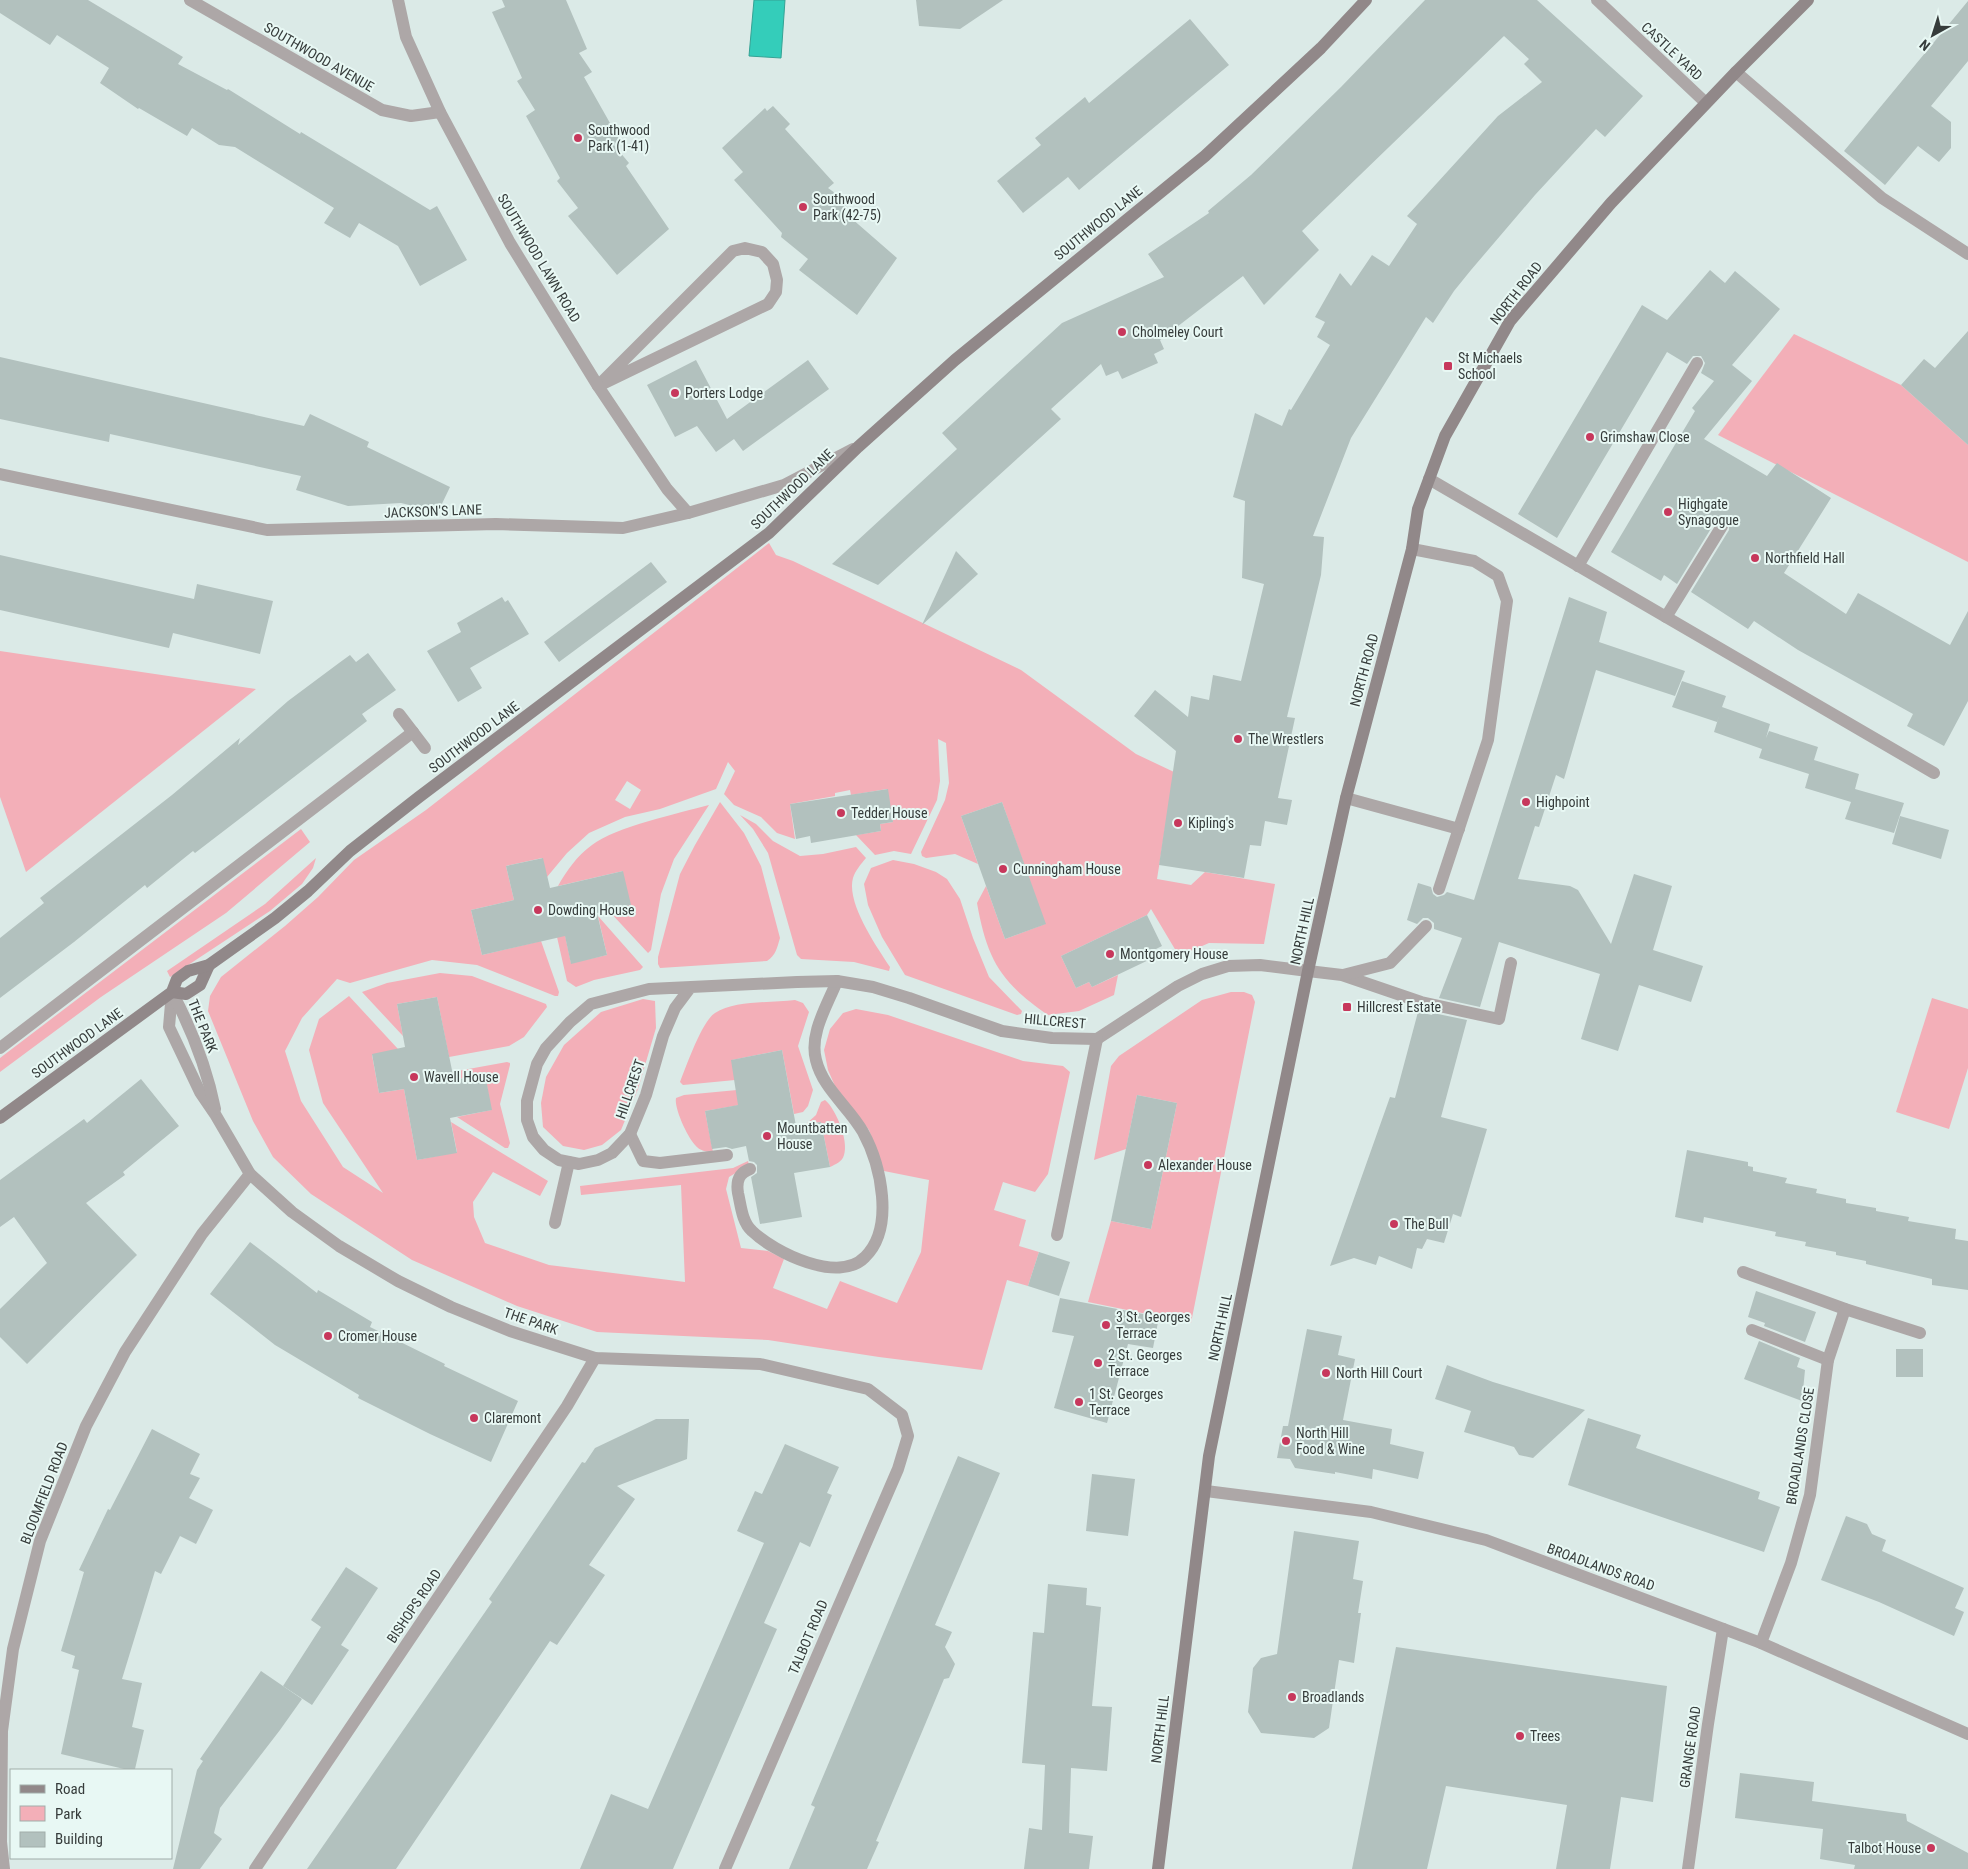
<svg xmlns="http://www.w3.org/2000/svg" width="1968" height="1869" font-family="'Roboto Condensed',sans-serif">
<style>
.green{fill:#f3afb8;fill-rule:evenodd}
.water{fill:#34cdba;stroke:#35a294}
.building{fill:#b2c1be}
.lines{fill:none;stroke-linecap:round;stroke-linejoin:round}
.lane{stroke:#ada7a7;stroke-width:12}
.street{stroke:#ada7a7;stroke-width:12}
.secondary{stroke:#918889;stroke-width:12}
.poi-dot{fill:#c7385c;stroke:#e8f8f4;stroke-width:2}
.labels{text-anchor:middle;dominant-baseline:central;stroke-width:4;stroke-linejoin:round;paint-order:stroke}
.street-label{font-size:14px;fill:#363c3b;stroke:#e8f8f4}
.poi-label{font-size:14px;fill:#363c3b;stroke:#e8f8f4;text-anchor:start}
</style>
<rect width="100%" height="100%" fill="#dbeae7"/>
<g class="green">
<path d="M1794 334 1901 385 1968 445V562L1718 435Z"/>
<path d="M769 543 776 555 793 561 1021 670 1136 754 1174 772 1157 879 1191 885 1205 872 1275 884 1264 944 1209 943 1179 956 1151 909 1147 915 1061 956 1076 988 1089 982 1092 987 1118 975 1114 995 1079 1011 1048 1015C1000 982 987 959 977 903L986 886 1005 939 1045 924 1002 802 961 816 978 864 955 854 926 858 922 856 921 852 945 800 949 783 946 743 938 739 940 781 937 800 911 854 894 851 875 855 856 835 881 831 880 824 893 822 887 789 851 795 850 790 835 793V796L790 804 795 839 777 833 761 817 734 805 724 794 735 771 728 762 716 789 660 809 625 817 589 833 567 853 547 877 542 858 506 866 514 900 471 910 482 955 541 941 559 992 558 996H555L477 965 432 960 350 983 337 979 302 1018 285 1051 301 1101 343 1167 383 1193 323 1103 309 1050 319 1019 349 996 398 1049 372 1055 379 1093 404 1089 417 1160 457 1152 451 1122 548 1181 540 1196 493 1172 473 1202 474 1217 485 1243 549 1265 685 1282 681 1185 581 1195 580 1186 733 1168 748 1161 749 1165 729 1177 726 1189 741 1248 768 1251 784 1259 773 1288 827 1309 840 1281 897 1303 921 1252 929 1180 884 1171 869 1130 835 1086 828 1070 824 1050 830 1029 843 1013 856 1009 888 1015 1023 1061 1063 1066 1070 1072 1048 1174 1035 1192 1003 1182 994 1210 1026 1220 1019 1246 1039 1252 1028 1286 1007 1280 982 1370 879 1357 768 1340 597 1332 517 1306 412 1260 311 1194 273 1157 253 1121 208 1011 210 996 221 977 285 926 318 897 354 860 426 810ZM627 781 641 790 630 809 615 800Z"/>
<path d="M0 651 256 689 26 872 0 797Z"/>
<path d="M720 802 744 833 761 866 780 938C777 948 776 955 767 961L660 968 658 964V957L680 874 695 845Z"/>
<path d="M709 805 674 859 661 894 651 950 648 953 608 910 623 871 558 886C567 870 577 856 592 845 615 827 680 813 709 805Z"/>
<path d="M740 815 756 824 773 841 800 856 823 854 856 847 866 858C861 864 855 871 853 878 846 903 877 947 890 967L889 971 854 962 801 959 797 955 768 853 753 829Z"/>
<path d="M301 829 310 842 226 913 101 997 0 1072V1058Z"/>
<path d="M316 858 313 868 302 884 270 911 170 977 167 971 265 904Z"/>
<path d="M893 860 914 864 936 872 947 879 960 899 973 938 989 977 1022 1011 1021 1014 1017 1015 905 975 882 937 868 905 864 884 871 868Z"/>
<path d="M598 916 643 967 640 970 594 980 576 987 567 981 557 937 565 935 571 963 607 955Z"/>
<path d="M440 973 472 976 546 1004 547 1007 524 1037 509 1046 449 1057 437 997 397 1004 403 1036 362 992 387 983Z"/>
<path d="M1231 992H1244L1252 995 1255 1002 1191 1323 1088 1302 1111 1221 1151 1229 1177 1103 1137 1095 1126 1149 1094 1160 1111 1066 1119 1056 1202 1000Z"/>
<path d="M1932 998 1968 1009V1068L1949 1129 1896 1112Z"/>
<path d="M643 999 655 1001 656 1028 638 1089 621 1130 602 1145 584 1150 563 1146 543 1127 541 1103 546 1077 564 1045 601 1012Z"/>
<path d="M795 1000 803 1003 809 1012 798 1046 813 1090 808 1106 803 1112 794 1114 782 1050 732 1060 735 1080 683 1085 680 1082C686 1067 702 1021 715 1013 735 1000 772 1003 795 1000Z"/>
<path d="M507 1062 510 1063V1065L500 1104 510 1143 508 1148H505L457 1117 491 1110 485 1074 453 1080 452 1072Z"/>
<path d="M737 1090 740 1105 705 1111 713 1152C706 1152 700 1151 695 1145 687 1136 674 1108 676 1098L684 1095Z"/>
<path d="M825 1100C836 1109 849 1141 844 1155 842 1162 836 1164 830 1167L821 1122 806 1124 816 1115 821 1102Z"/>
</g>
<path class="water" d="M754 0H785L781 58 749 56Z"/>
<g class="building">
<path d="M0 0H88L183 57 178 64 227 90 228 89 300 134 301 132 430 210 437 206 467 260 420 286 398 246 359 223 350 238 324 223 334 208 235 147 219 145 192 128 187 136 139 108 138 109 100 83 109 68 57 35 50 45 0 13Z"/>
<path d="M502 0H566L587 49 579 53 592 72 584 77 619 139 614 145 629 163 626 166 669 229 617 275 568 216 578 208 557 181 560 178 526 116 535 110 517 81 522 78 492 12 505 7Z"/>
<path d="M916 0H1003L960 29 919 26Z"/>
<path d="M1425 0H1537L1643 96 1605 137 1596 129 1535 195 1471 270 1454 291 1433 323 1426 317 1351 438 1313 536 1324 537 1321 575 1287 717 1295 718 1278 798 1292 800 1287 825 1265 821 1261 846 1250 845 1244 878 1159 865 1176 751 1134 716 1155 690 1188 717 1191 696 1209 700 1213 675 1241 681 1264 584 1242 578 1245 501 1233 497 1255 413 1282 426 1289 409 1291 410 1330 345 1317 337 1325 322 1315 317 1340 273 1351 286 1372 255 1389 266 1417 224 1407 216 1498 116 1542 82 1524 64 1529 59 1504 36 1302 231 1319 250 1264 305 1243 276 1160 340 1164 349 1154 354 1158 363 1122 379 1118 371 1106 376 1101 364 1051 409 1061 419 878 585 832 564 957 449 942 433 1062 323 1164 277 1148 254 1209 213 1208 211 1251 175 1341 87Z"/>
<path d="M1968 1V61L1931 106 1951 122V148L1939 162 1918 146 1885 185 1844 151Z"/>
<path d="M1190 19 1229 65 1079 190 1068 177 1023 213 997 181 1041 145 1035 138 1085 97 1089 103Z"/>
<path d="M773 106 790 124 785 129 834 183 828 188 849 203 843 211 897 258 857 315 799 270 808 259 781 237 782 233 734 180 743 172 722 148 765 108 767 111Z"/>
<path d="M1710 270 1725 283 1735 271 1780 309 1732 365 1752 381 1704 439 1767 476 1777 463 1831 498 1784 573 1846 614 1858 593 1950 645 1968 611V701L1944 746 1907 726 1913 714 1798 650 1754 621 1748 629 1691 592 1729 530V523L1726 519H1719L1715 522 1677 584 1664 575 1661 581 1611 552 1695 411 1692 408 1714 381 1701 373 1705 363 1701 356H1693L1687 364 1667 352 1557 538 1518 514 1642 305 1667 320Z"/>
<path d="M1968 331V445L1901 385 1924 359 1935 368Z"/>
<path d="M0 357 304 426 310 414 369 442 367 447 450 487 438 512 401 503 348 506 296 490 301 476 110 434 109 442 0 419Z"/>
<path d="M696 360 727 419 808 360 829 389 743 451 734 439 716 452 697 426 675 437 647 385Z"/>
<path d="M956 551 978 574 922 625Z"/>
<path d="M0 555 194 599 197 584 273 601 260 654 173 633 169 648 0 610Z"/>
<path d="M651 562 667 582 559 662 544 642Z"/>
<path d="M502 597 505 602 508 600 529 634 470 668 482 688 458 702 427 651 461 632 457 623Z"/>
<path d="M1569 597 1607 612 1599 642 1685 671 1675 696 1596 670 1564 779 1556 775 1539 827 1535 826 1518 879 1570 886 1578 890 1611 944 1634 874 1672 886 1653 950 1703 966 1691 1002 1639 985 1618 1051 1581 1039 1600 974 1499 942 1480 1007 1439 998 1462 938 1434 929V923L1428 918H1423L1417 924 1407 920 1418 883 1431 887 1433 894 1437 897 1444 895 1447 892 1474 900Z"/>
<path d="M368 653 396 690 362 714 367 721 195 853 193 851 147 888 145 885 74 942 0 998V938L44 903 40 898 172 795 240 738 238 745 288 701 339 663 350 655 356 662Z"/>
<path d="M1682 681 1726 696 1722 707 1770 724 1766 738 1769 731 1818 747 1814 760 1859 774 1855 789 1904 803 1894 833 1845 819 1851 802 1805 788 1809 774 1759 758 1762 749 1714 732 1719 716 1717 722 1672 707Z"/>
<path d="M888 789 893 822 880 824 881 831 811 843 810 836 796 839 790 804Z"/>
<path d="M1002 802 1046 924 1005 939 961 816Z"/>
<path d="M1900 816 1949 830 1941 859 1892 844Z"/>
<path d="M543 858 550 888 623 871 631 905 597 913 607 955 571 964 565 936 482 955 471 910 514 900 506 866Z"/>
<path d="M1147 915 1162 946 1152 951 1155 957 1092 987 1089 982 1076 988 1061 956Z"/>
<path d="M437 997 454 1080 485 1074 492 1110 450 1118 457 1153 417 1160 404 1089 379 1093 372 1054 405 1047 397 1004Z"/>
<path d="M1418 1012 1432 1015 1433 1013 1467 1020 1441 1117 1487 1129 1461 1217 1453 1214 1444 1243 1427 1239 1422 1249 1417 1248 1412 1269 1379 1256 1376 1265 1354 1258 1330 1266 1390 1097 1395 1098Z"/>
<path d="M782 1050 796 1126 821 1122 830 1167 794 1173 802 1217 760 1224 751 1177 757 1173V1165L754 1162 749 1161 746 1146 732 1149 726 1147 712 1149 705 1111 738 1105 731 1060Z"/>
<path d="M141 1079 179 1126 123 1172 125 1175 86 1203 137 1255 27 1364 0 1337V1309L47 1263 14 1217 0 1227V1180L84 1119 87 1123Z"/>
<path d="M1137 1095 1177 1103 1151 1229 1111 1221Z"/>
<path d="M1687 1150 1748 1162V1166L1753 1167V1171L1787 1178 1785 1183 1817 1189 1816 1193 1846 1199V1203L1876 1208V1211L1909 1217 1908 1221 1956 1229 1955 1239 1968 1241V1290L1932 1285V1279L1866 1264V1261L1836 1255V1252L1805 1246 1806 1242 1775 1236 1776 1232 1704 1217 1703 1223 1675 1217Z"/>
<path d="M250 1242 317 1293 318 1290 372 1322 370 1327 445 1364 444 1366 518 1401 491 1462 430 1434 358 1398 359 1395 275 1345 210 1294Z"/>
<path d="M1039 1252 1070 1262 1059 1296 1028 1286Z"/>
<path d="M1756 1291 1816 1312 1805 1342 1764 1326 1765 1323 1748 1317Z"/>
<path d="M1060 1298 1159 1317 1153 1348 1128 1344 1107 1423 1054 1408 1074 1336 1052 1332Z"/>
<path d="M1307 1329 1342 1336 1338 1355 1355 1359 1343 1420 1392 1429 1390 1444 1424 1452 1418 1479 1373 1469 1372 1479 1335 1472V1474L1295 1468 1290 1459 1277 1458 1283 1426H1288Z"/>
<path d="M1759 1341 1800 1358 1797 1367 1805 1370 1802 1401 1744 1379Z"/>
<rect x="1896" y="1349" width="27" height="28"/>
<path d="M1447 1365 1493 1382 1585 1410 1533 1458 1519 1455 1514 1447 1464 1432 1471 1411 1435 1399Z"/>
<path d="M1588 1418 1641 1435 1636 1448 1760 1492 1758 1499 1780 1507 1764 1552 1568 1485Z"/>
<path d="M656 1419H689L687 1459 617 1486 635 1499 589 1565 605 1575 557 1645 550 1641 396 1869H307L492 1602 489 1599 582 1462 585 1463 595 1448Z"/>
<path d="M152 1429 200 1454 190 1474 200 1478 189 1498 213 1510 196 1544 180 1536 161 1574 155 1571 122 1679 142 1683 132 1727 144 1730 135 1769H124L61 1754 79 1670 72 1668 75 1656 61 1651 84 1572 79 1570 108 1509 110 1510Z"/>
<path d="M785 1444 839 1467 827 1493 832 1495 810 1547 800 1542 764 1623 777 1629 673 1869H580L611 1794 648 1809 764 1543 737 1531 755 1491 762 1494Z"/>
<path d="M958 1456 1000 1473 935 1625 952 1632 945 1647 955 1664 949 1678 944 1679 924 1727 876 1841 879 1842 867 1869H789L815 1807 811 1805Z"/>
<path d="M1092 1474 1135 1479 1128 1536 1086 1531Z"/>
<path d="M1846 1516 1867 1524 1872 1534 1886 1540 1882 1551 1964 1588 1955 1608 1964 1612 1954 1636 1879 1602 1821 1580Z"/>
<path d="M1294 1531 1359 1541 1353 1579 1363 1581 1358 1613H1361L1354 1663 1339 1660 1329 1728 1314 1738 1261 1733 1248 1712 1253 1668 1261 1658 1277 1654Z"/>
<path d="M346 1567 378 1588 341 1645 349 1650 312 1705 283 1686 321 1627 311 1620Z"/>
<path d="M1048 1584 1087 1588 1086 1605 1101 1607 1092 1706 1112 1707 1107 1771 1071 1768 1069 1833 1093 1836 1089 1869H1024L1029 1828 1042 1830 1045 1765 1022 1763 1033 1632 1044 1633Z"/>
<path d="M1396 1647 1667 1686 1653 1802 1621 1797 1610 1869H1556L1567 1805 1446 1786 1427 1869H1352Z"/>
<path d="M261 1671 302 1699 280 1730 220 1808 214 1833 222 1839 200 1869H173L197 1770 203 1761 200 1759Z"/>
<path d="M1740 1773 1814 1782 1812 1801 1906 1814 1907 1821 1968 1853V1869H1854L1855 1865 1820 1859 1823 1829 1735 1818Z"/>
</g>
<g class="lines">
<g class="lane">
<path d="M1736 72 1882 198 1968 254"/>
<path d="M745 248 762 252 773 264 777 280 776 292 768 304 598 386 733 251Z"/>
<path d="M1429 479 1934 773"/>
<path d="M1412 549 1474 561 1498 576 1507 601 1488 740 1439 889"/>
<path d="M1578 566 1697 363"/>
<path d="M1666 617 1722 526"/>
<path d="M399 714 425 748"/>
<path d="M1346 798 1459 829"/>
<path d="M1308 971 1342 975 1421 1002 1499 1019 1511 963"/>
<path d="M1343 975 1390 963 1426 926"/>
<path d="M0 1048 413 732"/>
<path d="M630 1134 643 1161 660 1163 727 1155"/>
<path d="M750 1169C739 1173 736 1181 738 1193 741 1206 742 1222 752 1231 775 1253 839 1284 865 1257 895 1228 881 1165 863 1132 849 1107 823 1089 816 1060 809 1034 827 1006 837 981"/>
<path d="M555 1223 569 1162"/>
<path d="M1752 1330 1828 1360"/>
</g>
<g class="street">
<path d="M190 0 382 110 411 116 440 112"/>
<path d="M398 0 406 37 440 112 510 243 598 386 667 489 688 513"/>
<path d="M1597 0 1706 103"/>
<path d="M0 474 267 530 496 524 623 528 688 513 784 485 853 449"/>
<path d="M690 988 675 1008 663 1036 646 1095 630 1134 612 1153 598 1160 579 1164 559 1160 544 1150 533 1137 527 1120V1101L537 1064 546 1048 570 1022 591 1004 649 989 797 982 837 981 873 987 909 998 1002 1031 1052 1038 1097 1039 1178 986 1202 974 1228 966 1260 965 1308 971"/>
<path d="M172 992 169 1027 200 1092 215 1114 250 1174 292 1212 339 1246 398 1281 451 1307 510 1331 595 1358 760 1364 868 1389 902 1415 908 1436 898 1469 725 1869"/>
<path d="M172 992C191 1028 207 1069 215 1109"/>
<path d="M1057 1235 1097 1039"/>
<path d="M1743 1272 1845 1309 1920 1333"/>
<path d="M1206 1491 1371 1512 1486 1540 1761 1643 1968 1734"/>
<path d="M1761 1643 1791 1563 1810 1495 1828 1360 1845 1309"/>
<path d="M4 1869 1 1842 2 1731 13 1649 40 1541 86 1426 125 1352 202 1234 250 1174"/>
<path d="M255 1869 567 1406 595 1358"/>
<path d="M1688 1869 1708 1724 1723 1629"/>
</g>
<g class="secondary">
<path d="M172 992 186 994 200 985 209 965"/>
<path d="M0 1118 172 992 177 979 188 971 209 965 275 918 308 891 350 851 419 797 769 533 858 447 955 360 1205 156 1321 48 1366 0"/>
<path d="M1158 1869 1209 1456 1308 971 1346 798 1412 549 1418 509 1445 436 1510 321 1611 203 1736 72 1808 0"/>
</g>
</g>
<g class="poi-dot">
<circle cx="578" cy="138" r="5"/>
<circle cx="803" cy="207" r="5"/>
<circle cx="1122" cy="332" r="5"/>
<rect x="1443" y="361" width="10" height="10" rx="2.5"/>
<circle cx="675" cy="393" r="5"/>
<circle cx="1590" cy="437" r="5"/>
<circle cx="1668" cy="512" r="5"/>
<circle cx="1755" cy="558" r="5"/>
<circle cx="1238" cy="739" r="5"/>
<circle cx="1526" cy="802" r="5"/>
<circle cx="841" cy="813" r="5"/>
<circle cx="1178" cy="823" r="5"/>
<circle cx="1003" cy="869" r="5"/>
<circle cx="538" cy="910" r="5"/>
<circle cx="1110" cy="954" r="5"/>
<rect x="1342" y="1002" width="10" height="10" rx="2.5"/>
<circle cx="414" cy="1077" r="5"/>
<circle cx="767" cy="1136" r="5"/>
<circle cx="1148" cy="1165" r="5"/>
<circle cx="1394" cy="1224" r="5"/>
<circle cx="1106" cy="1325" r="5"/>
<circle cx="328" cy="1336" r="5"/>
<circle cx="1098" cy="1363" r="5"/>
<circle cx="1326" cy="1373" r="5"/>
<circle cx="1079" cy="1402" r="5"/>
<circle cx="474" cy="1418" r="5"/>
<circle cx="1286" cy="1441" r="5"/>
<circle cx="1292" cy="1697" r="5"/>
<circle cx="1520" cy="1736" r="5"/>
<circle cx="1931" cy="1848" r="5"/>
</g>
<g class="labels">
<g class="street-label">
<text transform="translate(1672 51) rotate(43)">CASTLE YARD</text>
<text transform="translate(319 57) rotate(30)">SOUTHWOOD AVENUE</text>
<text transform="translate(1098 223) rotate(-39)">SOUTHWOOD LANE</text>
<text transform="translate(539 258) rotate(59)">SOUTHWOOD LAWN ROAD</text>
<text transform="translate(1516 293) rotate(-52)">NORTH ROAD</text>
<text transform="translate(792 489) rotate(-44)">SOUTHWOOD LANE</text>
<text transform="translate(433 511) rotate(-2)">JACKSON'S LANE</text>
<text transform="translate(1364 670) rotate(-75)">NORTH ROAD</text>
<text transform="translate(474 737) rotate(-37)">SOUTHWOOD LANE</text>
<text transform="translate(1302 931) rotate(-78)">NORTH HILL</text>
<text transform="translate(1055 1021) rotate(5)">HILLCREST</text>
<text transform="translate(203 1026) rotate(68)">THE PARK</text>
<text transform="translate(77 1043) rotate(-36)">SOUTHWOOD LANE</text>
<text transform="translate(630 1089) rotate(-71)">HILLCREST</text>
<text transform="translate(531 1321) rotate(19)">THE PARK</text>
<text transform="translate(1220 1327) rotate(-78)">NORTH HILL</text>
<text transform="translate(1800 1446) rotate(-81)">BROADLANDS CLOSE</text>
<text transform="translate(44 1493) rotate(-69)">BLOOMFIELD ROAD</text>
<text transform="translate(1601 1567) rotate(20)">BROADLANDS ROAD</text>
<text transform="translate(414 1606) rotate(-56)">BISHOPS ROAD</text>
<text transform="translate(808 1637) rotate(-67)">TALBOT ROAD</text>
<text transform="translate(1160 1729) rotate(-83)">NORTH HILL</text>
<text transform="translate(1690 1747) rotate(-82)">GRANGE ROAD</text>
</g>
<g class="poi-label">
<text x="588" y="130">Southwood<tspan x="588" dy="16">Park (1-41)</tspan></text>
<text x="813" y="199">Southwood<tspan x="813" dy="16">Park (42-75)</tspan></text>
<text x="1132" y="332">Cholmeley Court</text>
<text x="1458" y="358">St Michaels<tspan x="1458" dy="16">School</tspan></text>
<text x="685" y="393">Porters Lodge</text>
<text x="1600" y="437">Grimshaw Close</text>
<text x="1678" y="504">Highgate<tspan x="1678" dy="16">Synagogue</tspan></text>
<text x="1765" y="558">Northfield Hall</text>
<text x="1248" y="739">The Wrestlers</text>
<text x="1536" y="802">Highpoint</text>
<text x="851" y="813">Tedder House</text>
<text x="1188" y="823">Kipling's</text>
<text x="1013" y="869">Cunningham House</text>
<text x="548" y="910">Dowding House</text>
<text x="1120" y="954">Montgomery House</text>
<text x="1357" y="1007">Hillcrest Estate</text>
<text x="424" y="1077">Wavell House</text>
<text x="777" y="1128">Mountbatten<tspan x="777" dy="16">House</tspan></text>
<text x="1158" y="1165">Alexander House</text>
<text x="1404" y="1224">The Bull</text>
<text x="1116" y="1317">3 St. Georges<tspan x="1116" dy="16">Terrace</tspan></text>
<text x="338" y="1336">Cromer House</text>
<text x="1108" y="1355">2 St. Georges<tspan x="1108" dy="16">Terrace</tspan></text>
<text x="1336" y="1373">North Hill Court</text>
<text x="1089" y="1394">1 St. Georges<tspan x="1089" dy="16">Terrace</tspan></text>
<text x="484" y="1418">Claremont</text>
<text x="1296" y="1433">North Hill<tspan x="1296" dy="16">Food &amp; Wine</tspan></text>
<text x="1302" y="1697">Broadlands</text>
<text x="1530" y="1736">Trees</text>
<text x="1921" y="1848" text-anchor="end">Talbot House</text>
</g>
</g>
<rect x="10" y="1769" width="162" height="90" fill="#e8f8f4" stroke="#a1adaa"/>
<rect x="20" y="1785" width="25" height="8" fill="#918889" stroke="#a1adaa"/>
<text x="55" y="1794" font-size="15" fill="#363c3b">Road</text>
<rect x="20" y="1806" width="25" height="15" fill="#f3afb8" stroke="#a1adaa"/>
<text x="55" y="1819" font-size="15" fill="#363c3b">Park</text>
<rect x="20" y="1832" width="25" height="15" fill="#b2c1be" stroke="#a1adaa"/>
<text x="55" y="1844" font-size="15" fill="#363c3b">Building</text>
<g transform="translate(1933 35) rotate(219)" stroke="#e8f8f4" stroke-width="4" paint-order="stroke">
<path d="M0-4L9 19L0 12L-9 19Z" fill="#363c3b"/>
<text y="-8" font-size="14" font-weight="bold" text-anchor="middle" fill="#363c3b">N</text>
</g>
</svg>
